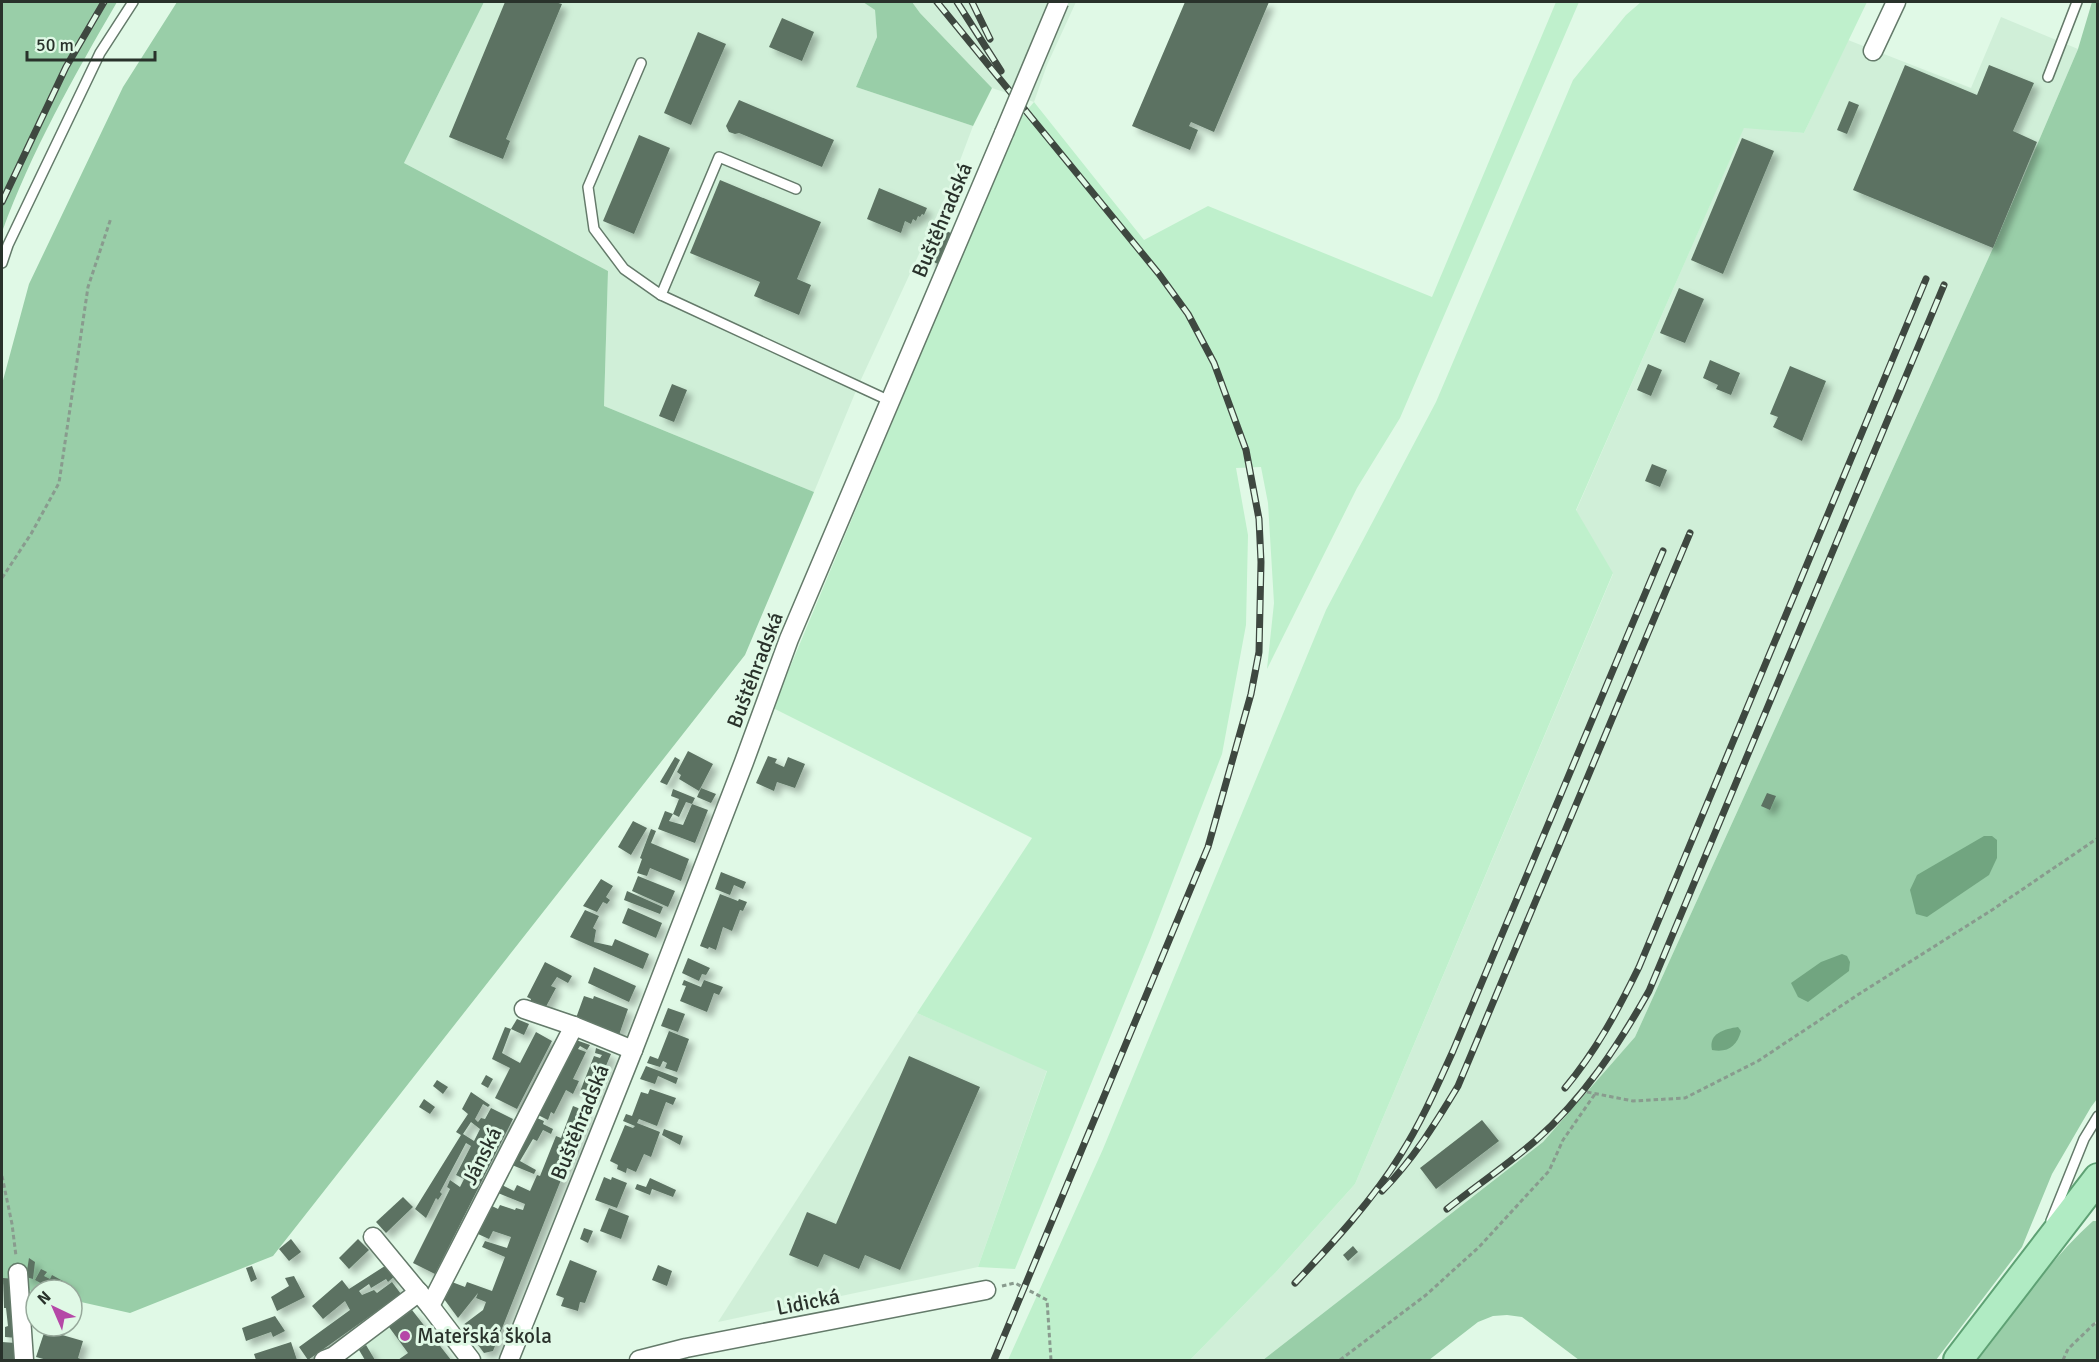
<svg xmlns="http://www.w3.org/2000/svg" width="2099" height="1362" font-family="Signika,sans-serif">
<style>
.built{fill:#d0efd8}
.green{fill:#bff0cc}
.forest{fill:#99cea8}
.water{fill:#71a580}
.building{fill:#5c7262;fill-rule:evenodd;filter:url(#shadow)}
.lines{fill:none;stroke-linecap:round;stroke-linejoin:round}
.service-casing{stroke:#647a6a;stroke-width:12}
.minor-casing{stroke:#647a6a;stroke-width:21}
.primary-casing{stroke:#5ea174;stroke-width:32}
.path{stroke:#899b8e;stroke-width:3;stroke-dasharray:4.5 3;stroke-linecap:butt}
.service{stroke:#fff;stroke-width:9}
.minor{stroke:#fff;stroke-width:18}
.primary{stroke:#b0ebc3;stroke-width:28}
.rail-casing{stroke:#3e4840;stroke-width:7}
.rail{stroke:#e0f9e6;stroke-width:4.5;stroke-dasharray:14;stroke-linecap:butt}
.minor-bridge-casing{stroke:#647a6a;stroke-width:21;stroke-linecap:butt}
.minor-bridge{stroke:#fff;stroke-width:18}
.poi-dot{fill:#b548a7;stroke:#e0f9e6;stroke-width:2}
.labels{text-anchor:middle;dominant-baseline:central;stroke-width:6;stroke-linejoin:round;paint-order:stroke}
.street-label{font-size:21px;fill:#29322b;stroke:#e0f9e6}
.poi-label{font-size:21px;fill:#29322b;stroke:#e0f9e6;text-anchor:start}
</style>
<defs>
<filter id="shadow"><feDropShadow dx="5.5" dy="5.5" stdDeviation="3" flood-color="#0004"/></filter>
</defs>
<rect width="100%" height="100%" fill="#e0f9e6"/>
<g class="built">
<path d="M484 2H863L875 10 877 37 856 87 973 126 950 187 858 386 814 492 604 406 608 271 404 163Z"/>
<path d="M912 2H1076L1047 65 1034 102 992 88 920 13Z"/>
<path d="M2001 17 2078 49 1993 248 1635 1037 1543 1142 1263 1360H1190L1277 1271 1355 1184 1613 574 1576 511 1744 127 1804 133 1848 40 1971 88Z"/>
<path d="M917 1013 1047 1070 978 1267 718 1322Z"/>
<path d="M412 1310 451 1360H365L359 1350Z"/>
</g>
<g class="green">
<path d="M1556 2H1579L1400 418 1357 488 1267 669 1274 603 1268 503 1261 467 1236 468 1248 535 1246 625 1222 754 1150 940 1015 1269 978 1267 1047 1071 917 1013 1032 838 773 708 1018 121 1034 102 1144 240 1208 206 1432 297Z"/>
<path d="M1641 2H1867L1804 133 1744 128 1576 510 1613 573 1355 1184 1277 1271 1190 1360H1008L1103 1149 1326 610 1436 402 1573 80 1626 15Z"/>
</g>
<g class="forest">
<path d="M2 2H117C74 76 31 152 2 232Z"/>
<path d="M177 2H484L404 163 608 271 604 406 814 492 745 655 273 1256 130 1313 72 1300V1290H36V1292L2 1284V384L29 284 123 87Z"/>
<path d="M863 2H912L920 13 992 88 973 126 856 87 877 37 875 10Z"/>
<path d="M2092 2H2097V1099L2091 1107 2052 1174 2022 1247 1936 1360H1579L1522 1317 1507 1315 1493 1316 1478 1322 1429 1360H1263L1543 1142 1635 1037 1993 248 2078 49Z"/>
<path d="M2093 1221H2097L2098 1319 2094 1324H2097V1360H1978C2015 1313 2048 1261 2093 1221Z"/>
</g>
<g class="water">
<path d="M1984 836H1992L1997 840V858L1989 875 1927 917 1916 914 1910 890 1917 875Z"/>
<path d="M1842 954 1847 956 1850 962 1849 971 1808 1002 1798 997 1791 983 1821 962Z"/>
<path d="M1738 1027 1741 1031C1737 1046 1728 1053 1712 1050 1708 1033 1725 1029 1738 1027Z"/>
</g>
<g class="building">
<path d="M505 2H555L562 4 506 139 510 141 503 159 449 137Z"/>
<path d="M1185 2H1269L1214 132 1191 122 1189 126 1198 130 1190 150 1132 126Z"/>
<path d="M782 18 814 32 802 61 769 47Z"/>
<path d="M698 32 726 44 691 125 664 113Z"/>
<path d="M1905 65 1977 95 1989 65 2034 83 2013 131 2037 142 1993 248 1853 190Z"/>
<path d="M739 100 834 140 822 167 739 133 735 134 729 132 726 126Z"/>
<path d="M1849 101 1859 105 1847 134 1837 130Z"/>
<path d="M639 135 670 148 634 234 603 221Z"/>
<path d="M1742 138 1774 151 1723 274 1691 260Z"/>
<path d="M720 180 821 222 797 279 811 285 799 315 754 296 760 282 690 253Z"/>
<path d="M879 188 927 208 924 215 922 214 920 217 918 216 916 221 913 219 911 224 905 221 901 233 867 219Z"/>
<path d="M941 229 951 233 938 264 929 260Z"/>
<path d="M1679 288 1704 299 1685 343 1660 333Z"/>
<path d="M1710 360 1740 373 1731 395 1716 389 1718 385 1703 378Z"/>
<path d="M1648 364 1662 370 1651 396 1637 390Z"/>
<path d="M1790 366 1826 381 1802 441 1773 427 1778 417 1770 414Z"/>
<path d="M672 384 687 390 674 422 659 416Z"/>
<path d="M1652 464 1667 470 1660 487 1645 481Z"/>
<path d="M688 751 713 764 699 791 679 779 681 775 677 772Z"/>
<path d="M768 756 777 759 775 763 784 767 788 757 805 764 795 788 777 782 774 791 756 783Z"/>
<path d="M675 757 680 760 667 785 660 782Z"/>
<path d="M701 788 716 794 711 803 697 797Z"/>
<path d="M673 789 695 798 692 804 686 802 679 817 673 814 669 821 683 825 692 804 708 810 695 843 658 829 665 811 673 814 679 799 671 796Z"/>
<path d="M1767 793 1776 796 1770 810 1761 806Z"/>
<path d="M633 821 647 828 631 855 618 847Z"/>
<path d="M651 829 656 831 651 843 689 859 681 881 650 868 647 876 637 873 642 859 640 858Z"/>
<path d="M721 872 746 882 743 889 734 885 730 895 715 889Z"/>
<path d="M638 876 675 891 668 907 632 891Z"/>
<path d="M601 879 613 886 606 897 610 900 607 904 603 902 597 912 583 906Z"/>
<path d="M627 891 663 907 660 914 624 900Z"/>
<path d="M720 894 738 901 739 899 747 902 743 911 740 910 732 931 723 927 716 950 709 947 708 949 700 946Z"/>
<path d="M628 908 662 923 656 938 622 923Z"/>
<path d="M585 910 599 916 593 928 596 930 594 942 612 946 615 939 649 954 643 969 570 937Z"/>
<path d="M688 958 710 968 706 975 702 974 699 981 682 973Z"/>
<path d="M545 962 572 976 568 983 557 977 551 986 556 988 542 1014 528 1008 531 999 527 997Z"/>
<path d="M594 967 636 986 629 1002 588 983Z"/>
<path d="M684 980 701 987 704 980 723 987 719 995 714 993 707 1012 680 1001 686 986 682 985Z"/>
<path d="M584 996 593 999 594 996 628 1009 619 1035 576 1018Z"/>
<path d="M668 1008 685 1014 678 1032 661 1026Z"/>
<path d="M517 1019 529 1024 524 1035 511 1029Z"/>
<path d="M505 1027 511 1029 502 1053 520 1063 536 1032 552 1041 517 1109 495 1098 510 1068 492 1059Z"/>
<path d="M669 1031 689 1039 677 1072 665 1068 667 1063 663 1061 660 1067 647 1063 650 1056 658 1059Z"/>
<path d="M576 1040 590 1045 587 1050 580 1046 578 1049 586 1052 573 1079 579 1081 573 1094 566 1090 554 1114 551 1112 548 1120 538 1115Z"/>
<path d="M596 1048 611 1054 592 1099 579 1094 594 1056 600 1058 602 1055 595 1053Z"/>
<path d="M909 1056 980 1087 900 1270 865 1255 859 1269 824 1254 818 1267 789 1255 807 1212 836 1224Z"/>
<path d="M646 1066 678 1078 676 1084 658 1076 655 1084 640 1079Z"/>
<path d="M486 1075 493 1079 488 1088 481 1084Z"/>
<path d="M437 1080 448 1087 443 1094 433 1086Z"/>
<path d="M650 1089 676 1098 673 1105 666 1102 657 1126 639 1119 637 1123 660 1132 651 1157 644 1154 636 1172 627 1168 626 1173 617 1169 618 1165 610 1161 625 1125 633 1128 635 1126 623 1121 626 1114 632 1116 641 1092 648 1094Z"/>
<path d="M471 1092 490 1105 488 1107 483 1104 475 1119 478 1122 481 1118 485 1119 491 1108 513 1119 435 1274 413 1263 450 1189 447 1187 450 1180 460 1187 464 1179 456 1175 471 1146 466 1143 440 1192 442 1194 438 1200 436 1198 426 1218 415 1209 461 1135 456 1132 468 1114 462 1109ZM471 1122 480 1129 474 1141 463 1134Z"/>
<path d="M424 1099 435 1107 430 1114 419 1107Z"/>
<path d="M573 1106 588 1112 493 1351 484 1353 463 1325 483 1310 486 1302 476 1298 478 1293 458 1318 444 1299 452 1282 465 1287 467 1282 492 1291 505 1257 482 1247 485 1241 507 1248 511 1237 493 1231 489 1239 478 1234 492 1206 498 1209 500 1205 515 1210 516 1208 523 1210 525 1204 498 1193 502 1185 514 1191 517 1185 530 1191 537 1175 540 1176 556 1136 561 1138Z"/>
<path d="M537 1118 544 1121 543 1124 553 1129 551 1134 543 1130 537 1141 533 1139 520 1161 536 1170 534 1174 512 1165Z"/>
<path d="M1482 1120 1499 1141 1436 1189 1420 1168Z"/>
<path d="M664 1129 683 1136 680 1145 662 1135Z"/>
<path d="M604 1177 611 1180 612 1177 627 1183 617 1208 595 1200Z"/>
<path d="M650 1178 676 1190 673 1197 652 1189 650 1195 635 1189 637 1184 646 1187Z"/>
<path d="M403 1197 413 1207 386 1233 376 1222Z"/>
<path d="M609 1208 629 1216 621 1239 600 1231Z"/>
<path d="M584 1228 593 1231 588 1243 580 1239Z"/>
<path d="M291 1239 301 1252 289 1261 279 1249Z"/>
<path d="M358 1239 369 1250 349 1269 339 1258Z"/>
<path d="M1353 1246 1358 1252 1348 1261 1343 1255Z"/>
<path d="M29 1258 35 1262 33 1279 26 1277Z"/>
<path d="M570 1260 597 1271 585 1303 580 1302 578 1311 561 1306 564 1298 556 1295Z"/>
<path d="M388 1264 396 1275 388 1282 386 1279 371 1288 369 1284 359 1291 362 1295 374 1290 377 1293 392 1282 401 1294 308 1360 299 1347 350 1310 345 1301 323 1319 312 1306 342 1280 349 1289Z"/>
<path d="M658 1265 672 1271 667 1286 652 1280Z"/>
<path d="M252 1266 257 1279 251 1282 246 1268Z"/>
<path d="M41 1269 47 1272 44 1276 50 1279 52 1275 72 1286 70 1290H45L46 1286 35 1280Z"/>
<path d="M294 1276 305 1297 277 1311 271 1297 289 1286 285 1278Z"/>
<path d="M3 1278 15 1279 17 1338 5 1337V1327L8 1326 6 1308H4Z"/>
<path d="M412 1310 451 1360H398L408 1353 389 1327Z"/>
<path d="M275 1316 285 1331 273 1337 271 1332 246 1341 242 1328Z"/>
<path d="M45 1330 83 1341 78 1358 83 1360H47L36 1357Z"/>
<path d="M2 1342 16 1343V1360H2Z"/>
<path d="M291 1342 297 1360H256L254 1354Z"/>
<path d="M366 1345 375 1360H365L359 1350Z"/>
</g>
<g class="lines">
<defs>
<g id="service">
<path d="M641 63 588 187 594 229 624 269 661 295 890 401"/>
<path d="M2048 77 2077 2"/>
<path d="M2 263 8 245 100 53 133 2"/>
<path d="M661 295 719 157 796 189"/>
<path d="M2051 1221 2084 1139 2098 1116"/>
</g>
<g id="minor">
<path d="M1873 51 1896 2"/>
<path d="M524 1009 574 1026 633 1050"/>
<path d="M373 1237 430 1306 471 1360"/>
<path d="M18 1273 24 1360"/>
<path d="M430 1306 574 1026"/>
<path d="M324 1360 334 1356 419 1292"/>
<path d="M509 1360 633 1050 744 762 789 639 1004 133"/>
<path d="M639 1360 686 1348 986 1290"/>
</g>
<path id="primary" d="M1958 1360 2098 1178"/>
</defs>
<use href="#service" class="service-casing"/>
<use href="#minor" class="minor-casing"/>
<use href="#primary" class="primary-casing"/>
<g class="path">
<path d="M2 578 31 534 59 483 88 287 111 218"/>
<path d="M1587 1092 1633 1101 1685 1098 1758 1061 1859 994 1992 910 2098 838"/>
<path d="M2 1176 12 1224 16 1256"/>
<path d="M1002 1286 1015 1283 1047 1300 1051 1360"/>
<path d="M1340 1360 1426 1295 1479 1247 1549 1171 1563 1140 1595 1094"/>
<path d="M2063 1360 2068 1349 2094 1324H2098"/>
</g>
<use href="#service" class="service"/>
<use href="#minor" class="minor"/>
<use href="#primary" class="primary"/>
<defs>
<g id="rail">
<path d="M937 2 1159 274 1188 314 1214 363 1246 450 1259 519 1261 562 1259 652 1251 694 1208 847 994 1360"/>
<path d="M957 2 1001 71"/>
<path d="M972 2 990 39"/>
<path d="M2 202 66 67 104 2"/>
<path d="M1565 1088C1596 1051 1618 1010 1639 967L1926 279"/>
<path d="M1382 1191C1413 1160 1435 1124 1458 1086L1690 533"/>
<path d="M1447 1209C1476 1186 1507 1165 1535 1141 1583 1099 1618 1046 1649 991L1944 285"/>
<path d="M1295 1283C1332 1244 1373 1200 1401 1154 1422 1121 1437 1086 1453 1051L1663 551"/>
</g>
</defs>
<use href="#rail" class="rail-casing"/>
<use href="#rail" class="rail"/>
<defs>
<path id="minor-bridge" d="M1004 133 1059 2"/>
</defs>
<use href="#minor-bridge" class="minor-bridge-casing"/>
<use href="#minor-bridge" class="minor-bridge"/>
</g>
<circle class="poi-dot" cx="405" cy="1336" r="6"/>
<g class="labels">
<g class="street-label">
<text transform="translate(942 220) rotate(-67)">Buštěhradská</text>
<text transform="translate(755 670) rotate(-69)">Buštěhradská</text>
<text transform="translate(580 1122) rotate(-68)">Buštěhradská</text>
<text transform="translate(482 1156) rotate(-63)">Jánská</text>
<text transform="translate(808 1302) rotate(-11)">Lidická</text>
</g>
<g class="poi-label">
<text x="417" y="1336">Mateřská škola</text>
</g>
</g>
<rect width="2099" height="1362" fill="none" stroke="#29322b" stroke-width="6"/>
<g transform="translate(54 1308) rotate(316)"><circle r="28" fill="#e0f9e6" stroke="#97a99b" stroke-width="1.5"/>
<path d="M0-4.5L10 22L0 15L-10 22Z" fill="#b548a7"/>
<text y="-9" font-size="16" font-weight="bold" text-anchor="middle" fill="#29322b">N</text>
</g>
<path d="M27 51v9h128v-9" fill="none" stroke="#29322b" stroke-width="3"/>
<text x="36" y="51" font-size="18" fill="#29322b" stroke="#e0f9e6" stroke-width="4.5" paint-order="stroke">50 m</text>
</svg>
